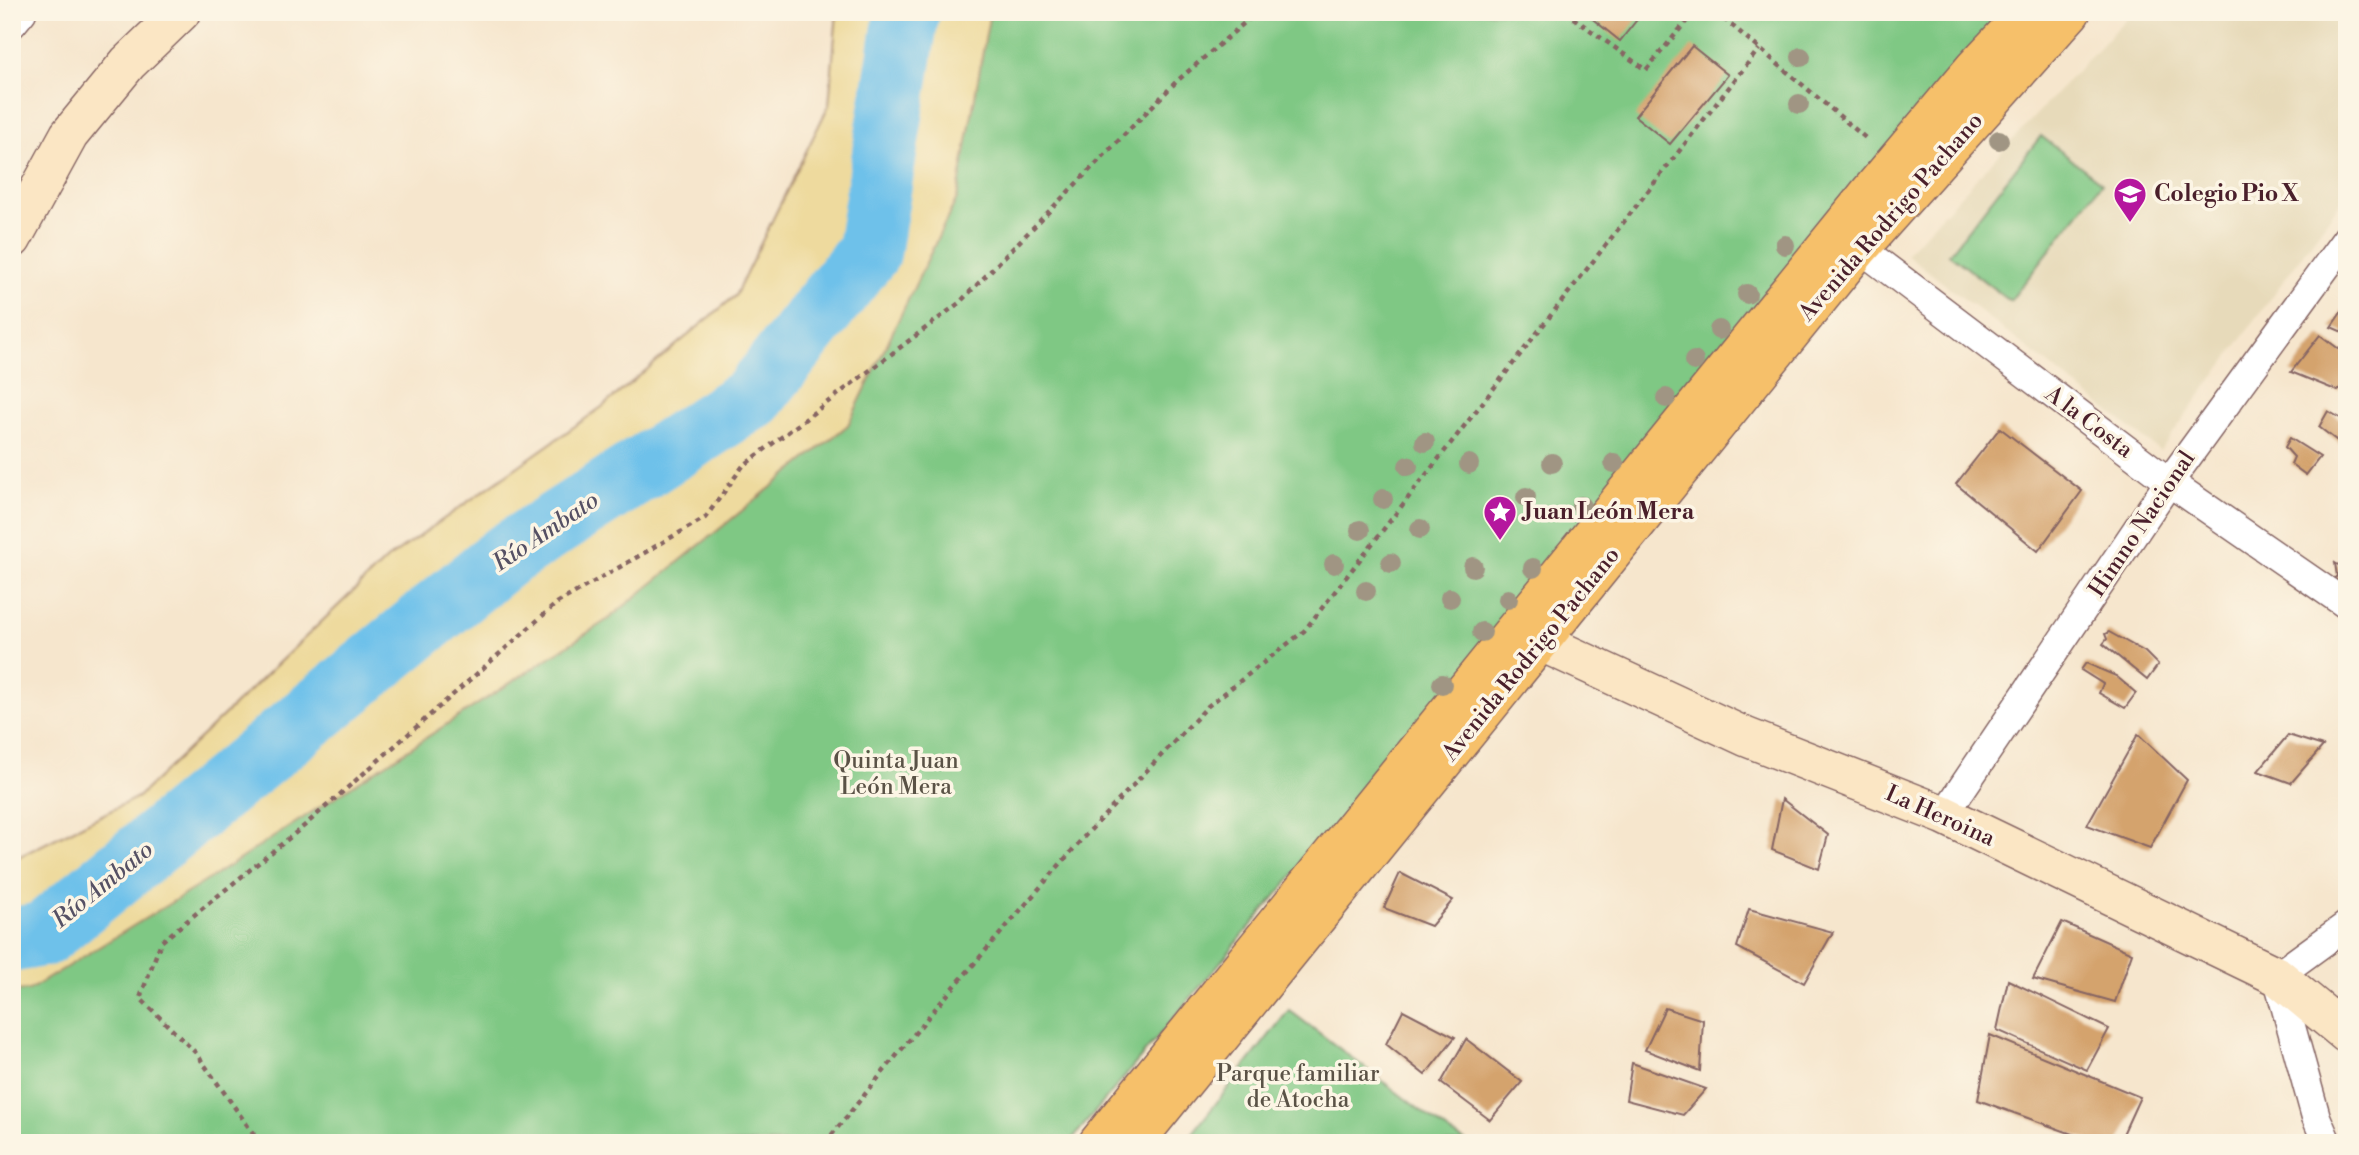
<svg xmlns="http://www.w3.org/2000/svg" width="2359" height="1155" font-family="'Libre Bodoni',serif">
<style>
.built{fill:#e7daba}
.green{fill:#7fc884;stroke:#647458;stroke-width:2}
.sand{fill:#eeda9e;stroke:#9c7c64;stroke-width:2}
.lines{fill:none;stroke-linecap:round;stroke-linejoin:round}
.river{stroke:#6ec1ea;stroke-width:65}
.building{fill:#d4a36d}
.street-casing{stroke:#866564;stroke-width:31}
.secondary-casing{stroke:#866564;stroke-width:41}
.primary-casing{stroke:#866564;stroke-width:41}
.path{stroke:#866564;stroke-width:4.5;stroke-dasharray:5 5;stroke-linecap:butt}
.street{stroke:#fff;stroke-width:28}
.secondary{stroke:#fbe6c4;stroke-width:38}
.primary{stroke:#f6c06b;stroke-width:38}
.tree{fill:#a09583}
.labels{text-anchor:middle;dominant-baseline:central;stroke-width:7;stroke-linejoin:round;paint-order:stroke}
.poi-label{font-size:23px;font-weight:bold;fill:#4a1f2b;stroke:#fcf5e5;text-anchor:start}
.street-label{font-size:23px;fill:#4a1f2b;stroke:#fcf5e5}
.park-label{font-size:23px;fill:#5a5246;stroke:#fcf5e5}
.water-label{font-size:24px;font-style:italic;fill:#555064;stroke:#fcf5e5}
</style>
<rect width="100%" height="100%" fill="#fcf5e5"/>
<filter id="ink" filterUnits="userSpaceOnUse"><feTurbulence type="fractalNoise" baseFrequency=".0143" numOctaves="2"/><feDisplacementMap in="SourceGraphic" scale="14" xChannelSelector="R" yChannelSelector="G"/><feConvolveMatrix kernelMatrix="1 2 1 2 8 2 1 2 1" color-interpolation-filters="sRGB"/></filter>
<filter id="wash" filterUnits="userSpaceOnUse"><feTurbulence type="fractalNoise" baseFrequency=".00686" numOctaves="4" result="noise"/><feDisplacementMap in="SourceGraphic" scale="28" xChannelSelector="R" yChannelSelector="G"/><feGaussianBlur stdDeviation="1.57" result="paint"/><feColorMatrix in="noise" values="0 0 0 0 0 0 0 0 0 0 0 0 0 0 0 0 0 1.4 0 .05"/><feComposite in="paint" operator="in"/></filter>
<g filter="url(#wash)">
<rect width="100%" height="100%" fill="#f6e6cd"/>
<path class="built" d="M2132 12H2347V193L2160 451 1906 254Z"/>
<g class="green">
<path d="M931 12H2002L1487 644 1069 1143H12V965L769 415Z"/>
<path d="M2041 136 2102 183 2010 301 1949 254Z"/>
<path d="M1289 1010 1449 1132 1468 1143H1185Z"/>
</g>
<path class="sand" d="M837 12H990L957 198 848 425 607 620 203 883 29 990 12 991V860L138 797 387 559 602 407 735 296 829 105Z"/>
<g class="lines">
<path class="river" d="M12 940 44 934 504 557 753 397 869 251 907 12"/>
</g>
<g id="blocks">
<g class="building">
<path d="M1584 12H1643L1620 41Z"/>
<path d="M1692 46 1728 75 1670 144 1635 116Z"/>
<path d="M2347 304V334L2331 327Z"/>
<path d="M2320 335 2347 355V381L2338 391 2291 372Z"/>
<path d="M2328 411 2347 422V432L2340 443 2319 427Z"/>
<path d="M2000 428 2082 491 2038 551 1956 484Z"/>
<path d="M2290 438 2320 457 2306 475 2291 464 2294 457 2285 447Z"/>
<path d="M2335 563 2347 570V598L2328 584 2337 576Z"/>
<path d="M2109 632 2145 652 2158 665 2147 680 2103 644 2107 639 2105 634Z"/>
<path d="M2086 663 2116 676 2136 693 2125 708 2099 693 2103 684 2081 670Z"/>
<path d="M2138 734 2187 780 2150 848 2087 825Z"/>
<path d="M2288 735 2323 746 2291 783 2258 771Z"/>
<path d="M1782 799 1828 835 1819 869 1772 850Z"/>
<path d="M1400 873 1453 900 1431 926 1384 908Z"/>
<path d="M1749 909 1833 932 1804 983 1737 947Z"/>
<path d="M2062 922 2132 953 2115 1002 2033 979Z"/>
<path d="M2008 980 2109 1029 2087 1070 1997 1030Z"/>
<path d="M1665 1008 1703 1020 1700 1071 1645 1050Z"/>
<path d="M1403 1010 1455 1037 1425 1075 1386 1044Z"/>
<path d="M1990 1035 2140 1097 2119 1143H2097L1978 1100Z"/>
<path d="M1466 1039 1522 1082 1490 1120 1441 1083Z"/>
<path d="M1632 1063 1706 1089 1683 1115 1626 1100Z"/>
</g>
</g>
</g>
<g filter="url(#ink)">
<use href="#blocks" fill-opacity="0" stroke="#866564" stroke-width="2"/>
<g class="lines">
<defs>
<g id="street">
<path d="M12 24 22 12"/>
<path d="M1844 236 2169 482 2347 605"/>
<path d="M1944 815 2169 482 2347 238"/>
<path d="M2327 1143 2316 1117 2277 976 2347 925"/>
</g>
<g id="secondary">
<path d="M12 239 69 135 128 63 181 12"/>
<path d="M1517 628 1541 642 1746 737 1944 815 2277 976 2347 1034"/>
</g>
<g id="primary">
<path d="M1098 1143 1869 193 1975 67 2027 12"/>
<path d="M1134 1143 1859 249 2071 12"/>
</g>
</defs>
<use href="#street" class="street-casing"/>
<use href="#secondary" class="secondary-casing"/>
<use href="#primary" class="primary-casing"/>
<g class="path">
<path d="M1565 12 1646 70 1694 12"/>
<path d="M1716 12 1868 140"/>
<path d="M260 1143 196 1053 140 998 161 942 304 826 557 603 705 518 743 466 959 303 1177 81 1257 12"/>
<path d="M825 1143 929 1016 1082 839 1208 706 1304 631 1759 49"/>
</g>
<use href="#street" class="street"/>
<use href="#secondary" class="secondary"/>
<use href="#primary" class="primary"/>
</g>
<g class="tree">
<circle cx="1801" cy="57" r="10"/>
<circle cx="1799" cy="104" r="10"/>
<circle cx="1999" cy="140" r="10"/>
<circle cx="1785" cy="245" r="10"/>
<circle cx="1747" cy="294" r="10"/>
<circle cx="1719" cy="330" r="10"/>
<circle cx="1694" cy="361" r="10"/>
<circle cx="1666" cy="398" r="10"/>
<circle cx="1425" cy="442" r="10"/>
<circle cx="1552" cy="463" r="10"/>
<circle cx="1614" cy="463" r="10"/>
<circle cx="1469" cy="464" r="10"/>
<circle cx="1408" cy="466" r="10"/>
<circle cx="1526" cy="497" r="10"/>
<circle cx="1383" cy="499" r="10"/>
<circle cx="1581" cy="506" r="10"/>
<circle cx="1420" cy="529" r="10"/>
<circle cx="1360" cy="530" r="10"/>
<circle cx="1391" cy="563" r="10"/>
<circle cx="1334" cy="564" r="10"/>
<circle cx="1473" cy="567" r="10"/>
<circle cx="1533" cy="568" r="10"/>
<circle cx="1366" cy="591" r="10"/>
<circle cx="1450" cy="598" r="10"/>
<circle cx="1508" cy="599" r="10"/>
<circle cx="1482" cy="632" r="10"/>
<circle cx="1442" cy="684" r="10"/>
</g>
</g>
<defs>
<symbol id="school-pin" viewBox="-11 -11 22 30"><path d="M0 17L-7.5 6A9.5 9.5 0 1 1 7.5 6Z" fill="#b5179e" stroke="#fcf5e5"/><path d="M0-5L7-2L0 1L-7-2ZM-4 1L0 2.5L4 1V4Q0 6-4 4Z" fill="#fff"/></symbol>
<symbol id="sight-pin" viewBox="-11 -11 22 30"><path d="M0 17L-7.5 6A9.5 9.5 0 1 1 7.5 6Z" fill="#b5179e" stroke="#fcf5e5"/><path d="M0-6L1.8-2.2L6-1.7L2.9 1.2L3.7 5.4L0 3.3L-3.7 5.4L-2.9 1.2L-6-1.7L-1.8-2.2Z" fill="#fff"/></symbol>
</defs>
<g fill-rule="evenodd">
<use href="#school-pin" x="2111" y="175" width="38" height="52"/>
<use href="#sight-pin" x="1481" y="493" width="38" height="52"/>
</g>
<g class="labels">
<g class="poi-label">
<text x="2154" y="194">Colegio Pio X</text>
<text x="1524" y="512">Juan León Mera</text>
</g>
<g class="street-label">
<text transform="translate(1891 217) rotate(-49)">Avenida Rodrigo Pachano</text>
<text transform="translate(2089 422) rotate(37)">A la Costa</text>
<text transform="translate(2142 524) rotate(-56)">Himno Nacional</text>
<text transform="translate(1531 654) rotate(-51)">Avenida Rodrigo Pachano</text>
<text transform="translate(1940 816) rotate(24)">La Heroina</text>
</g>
<g class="park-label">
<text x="896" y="761">Quinta Juan<tspan x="896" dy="26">León Mera</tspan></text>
<text x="1298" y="1074">Parque familiar<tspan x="1298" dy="26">de Atocha</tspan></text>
</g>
<g class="water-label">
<text transform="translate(546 532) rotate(-34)">Río Ambato</text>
<text transform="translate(103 885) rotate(-39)">Río Ambato</text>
</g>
</g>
<rect width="2359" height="1155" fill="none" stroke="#fcf5e5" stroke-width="42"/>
</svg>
